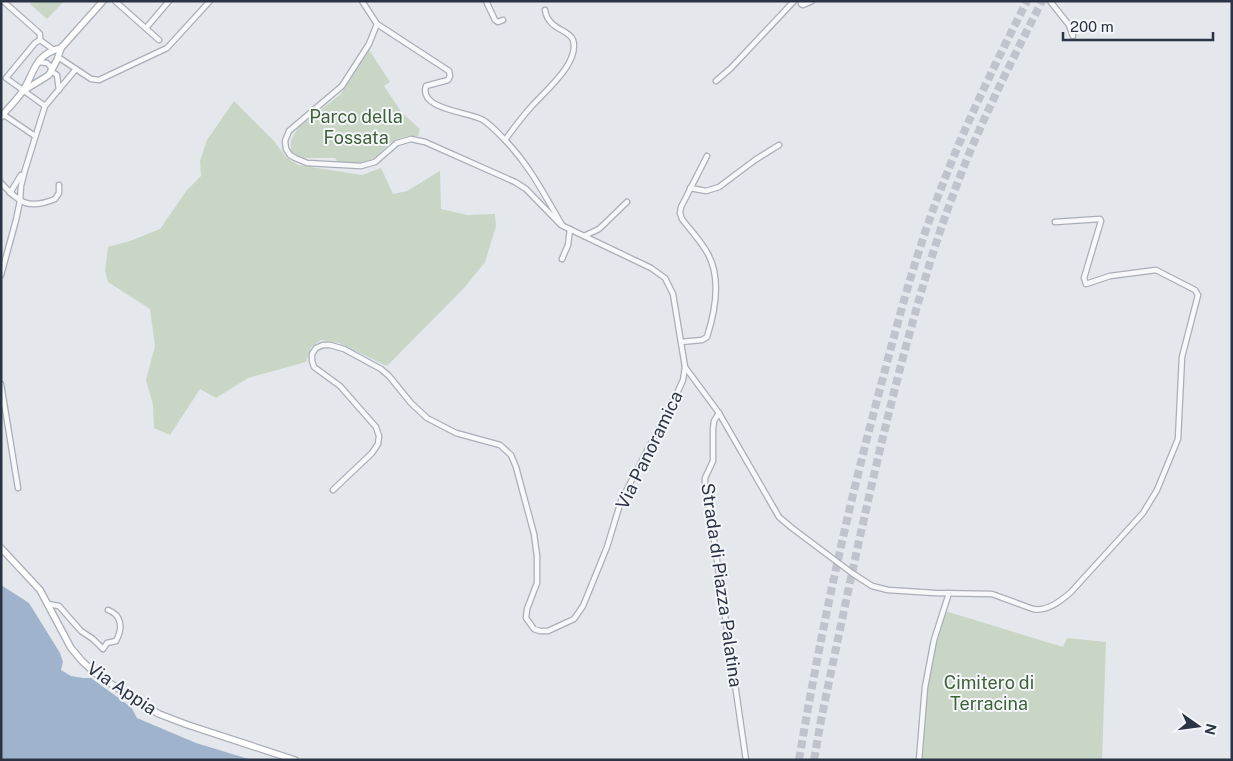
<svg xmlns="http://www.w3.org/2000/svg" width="1233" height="761" font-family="'Public Sans',sans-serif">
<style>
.green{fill:#c9d6c5}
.water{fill:#9fb4cc}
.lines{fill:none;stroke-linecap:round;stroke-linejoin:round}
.highway-tunnel{stroke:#bfc3cb;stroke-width:8;stroke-dasharray:8 4;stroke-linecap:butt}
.street-casing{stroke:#a9aeb7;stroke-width:7}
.secondary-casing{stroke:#a9aeb7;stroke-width:8}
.street{stroke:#f7f8fa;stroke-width:4.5}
.secondary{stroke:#fff;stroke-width:5.5}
.labels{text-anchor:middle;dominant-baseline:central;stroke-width:4;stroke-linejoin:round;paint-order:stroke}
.park-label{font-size:18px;fill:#3f6138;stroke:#f4f6f9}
.street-label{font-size:18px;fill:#2b3445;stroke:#f4f6f9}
</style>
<rect width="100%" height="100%" fill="#e4e7ec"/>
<g class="green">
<path d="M32 1H62L63 2 47 19 30 4Z"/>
<path d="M369 50 390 82 384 86 402 113 420 129 418 136C384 134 386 157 362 163 355 165 346 163 338 163L335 158H300L291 151V140L298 128 341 94Z"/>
<path d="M234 101 274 141 286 157 298 165 362 175 381 168 393 194 407 191 440 171 441 209 467 215 495 214 496 226 485 262 464 288 387 366 339 343 321 340 311 347 306 362 248 378 216 398 200 389 170 435 154 428 153 405 146 380 155 346 150 309 108 282 105 271 108 247 130 241 160 229 187 190 201 176 200 161 207 140Z"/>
<path d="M942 610 1063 647 1067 638 1106 642 1102 760H920C922 707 923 660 942 610Z"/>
</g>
<path class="water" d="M1 585 29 603 60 653 63 662 61 670 71 676 83 678H91L131 707 137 718 196 743 252 760H1Z"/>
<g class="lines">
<g class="highway-tunnel">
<path d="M799 760C820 635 847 511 880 389 898 321 916 252 942 186 966 123 996 62 1027 1"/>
<path d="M814 760 821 720C846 600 871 480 902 361 918 302 934 244 956 187 980 123 1011 62 1042 1"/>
</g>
<defs>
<g id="street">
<path d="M3 1 37 31 40 34V40"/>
<path d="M115 1 159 40"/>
<path d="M362 1 377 24 449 71 450 76 448 80 426 86C418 110 471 112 483 120 491 125 497 132 503 138 529 164 544 194 562 225"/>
<path d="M486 1 495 20 498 22 503 20"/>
<path d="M801 1V4L803 5 812 1"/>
<path d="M1050 1 1069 25 1073 36"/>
<path d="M146 28 169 1"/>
<path d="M40 40 35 43 6 78 45 106 76 69"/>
<path d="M40 40 54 50"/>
<path d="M58 57 91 79 99 80 167 48 210 1"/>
<path d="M39 62 47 63 51 67V71L57 75 59 90"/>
<path d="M716 81 731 68 794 1"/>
<path d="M1 113 35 136"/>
<path d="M505 140C513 129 522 117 531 107 545 91 580 63 573 40 569 29 548 30 545 10"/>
<path d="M1 183C20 203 28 210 55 199L59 193V185"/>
<path d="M690 188 706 191 719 187 755 160 779 145"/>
<path d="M10 193 21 175"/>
<path d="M584 236 599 229 627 202"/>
<path d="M562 259 568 245 570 229"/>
<path d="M1 275 16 220 20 201 21 186 25 170 45 106"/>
<path d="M681 342 702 340 707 337C715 312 721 278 708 254 701 241 691 231 682 219L680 213 681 207 707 156"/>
<path d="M685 367 719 413 779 517 792 528 852 573 872 586 888 590 935 593 992 594 1033 609C1047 612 1061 601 1071 592L1143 513 1157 490 1178 439 1182 357 1198 295 1195 290 1156 270 1110 276 1086 284 1084 278 1101 221 1100 219 1055 222"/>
<path d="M1 384 18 488"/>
<path d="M719 413 714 421 713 429V461L705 478V485L712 526 746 760"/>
<path d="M333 490 372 453 378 444 379 436 376 427 340 386 314 367 312 361V354L316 348 323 345H330L344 349 381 369 389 376 411 403 427 418 456 433 500 445 511 455 516 467 534 534 537 556V583L527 609 526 618 534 629 540 631H548L574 619 583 606 607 547 621 501 678 391 683 380 685 367 673 294 665 278 651 268 561 225 526 189 515 182 425 142 411 139 397 143 375 162 361 166 307 163 295 158 290 155 286 149 285 141 289 131 342 86 369 44 377 24"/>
<path d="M48 604 59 606 81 631 93 639 103 649 107 643 116 641C123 628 122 615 108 610"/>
<path d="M919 760 925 687 934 640 949 593"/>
</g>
<g id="secondary">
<path d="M23 91 49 75 57 60 61 48 103 1"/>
<path d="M1 117C8 108 16 101 22 92 35 73 33 55 61 48"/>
<path d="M1 548 40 590 71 648 82 661 95 673 135 700 159 714 188 725 295 760"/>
</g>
</defs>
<use href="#street" class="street-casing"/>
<use href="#secondary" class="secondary-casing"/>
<use href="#street" class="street"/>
<use href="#secondary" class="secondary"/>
</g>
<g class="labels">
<g class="park-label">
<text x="356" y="116">Parco della<tspan x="356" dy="21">Fossata</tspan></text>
<text x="989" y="682">Cimitero di<tspan x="989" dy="21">Terracina</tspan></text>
</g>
<g class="street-label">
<text transform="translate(649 450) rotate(-64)">Via Panoramica</text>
<text transform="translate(722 585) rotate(82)">Strada di Piazza Palatina</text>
<text transform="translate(122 688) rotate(34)">Via Appia</text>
</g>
</g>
<rect width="1233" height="761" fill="none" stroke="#2b3445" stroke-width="5"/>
<g transform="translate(1198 726) rotate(104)" stroke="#f4f6f9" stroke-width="4" paint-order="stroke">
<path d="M0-4L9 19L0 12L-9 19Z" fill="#2b3445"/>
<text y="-8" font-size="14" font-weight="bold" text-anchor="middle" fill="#2b3445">N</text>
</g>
<path d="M1063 32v8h150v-8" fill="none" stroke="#2b3445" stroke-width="2.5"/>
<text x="1070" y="32" font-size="15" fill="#2b3445" stroke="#f4f6f9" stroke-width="4" paint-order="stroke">200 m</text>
</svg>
